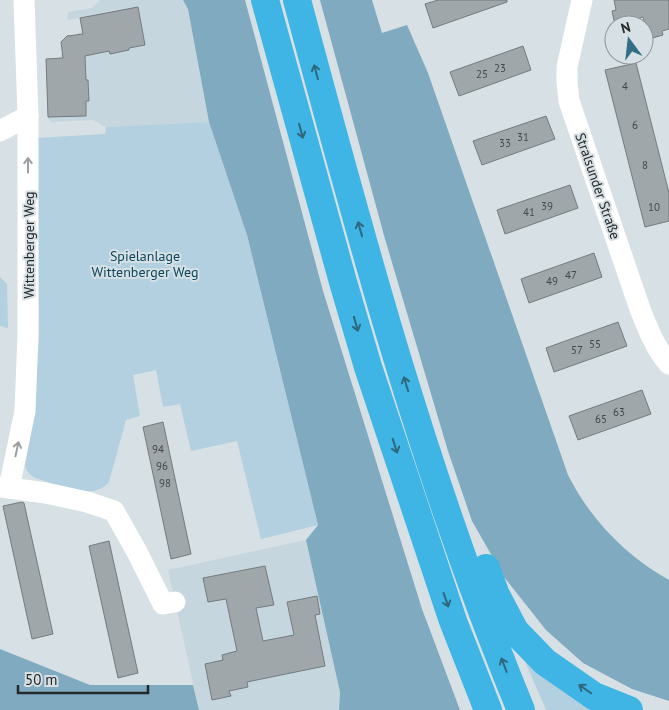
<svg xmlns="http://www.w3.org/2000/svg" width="669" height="710" font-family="'PT Sans',sans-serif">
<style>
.built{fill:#c6d6de}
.green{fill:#b2d0e0}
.forest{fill:#7faabf}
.building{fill:#9fa7ab;stroke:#737b7e}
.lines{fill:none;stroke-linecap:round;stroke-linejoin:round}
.minor{stroke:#fff;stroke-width:21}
.highway{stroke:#3eb5e4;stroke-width:28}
.oneway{stroke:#30677d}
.oneway2{stroke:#9d9e9f}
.labels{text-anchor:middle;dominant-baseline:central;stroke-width:4;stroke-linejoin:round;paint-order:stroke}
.number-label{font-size:11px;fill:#44484a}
.street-label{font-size:14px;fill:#252829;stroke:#d7e0e4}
.park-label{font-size:14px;fill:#0b475e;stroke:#d7e0e4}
</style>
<rect width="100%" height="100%" fill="#d7e0e4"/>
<g class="built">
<path d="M100 0H183L188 9 209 122 106 127 93 120 51 122 48 117 46 59 58 58 63 53 61 42 67 36 77 35 82 29 80 18 67 20 68 12 92 8Z"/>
<path d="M306 540 340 692 339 710H199L168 570Z"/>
</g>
<g class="green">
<path d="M209 122 247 235 318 525 261 539 237 441 191 451 180 404 163 407 156 370 133 375 140 416 126 420 109 482C94 500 61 488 42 480 38 479 32 477 29 473 27 471 26 468 25 466L34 412 39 335 36 138 105 134 106 127Z"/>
<path d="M0 277 7 284 8 328 0 326Z"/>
<path d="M517 643 605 710H546Z"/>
</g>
<g class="forest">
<path d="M183 0H245L323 291 422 609 460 710H339L340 692 306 540 318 525 247 235 209 122 188 9Z"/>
<path d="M320 0H372L382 33 407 25 428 73 568 475C590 519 626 556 669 580V701L632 689 583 663 546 630 504 577 472 521 448 451 385 239Z"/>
<path d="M0 649 90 685H193L199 710H0Z"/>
</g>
<g class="building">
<path d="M438 0H507V2L433 28 425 4Z"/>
<path d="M614 0H669V29L662 31 663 35 649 39 643 17 615 25 612 11 616 10Z"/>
<path d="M138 7 145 45 129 48V50L110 54 109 51 85 56 86 80H88L89 101H86V116L48 117 46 59 63 58 61 42 67 36 83 34 80 18Z"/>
<path d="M523 46 531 70 459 96 450 72Z"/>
<path d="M636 63 669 193V221L645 227 605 70Z"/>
<path d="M546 116 555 139 482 165 473 141Z"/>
<path d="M570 185 578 208 505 234 497 210Z"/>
<path d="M594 253 602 277 529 303 521 279Z"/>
<path d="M618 322 627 346 554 372 546 348Z"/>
<path d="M642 390 651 414 578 440 569 416Z"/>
<path d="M163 422 191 554 171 559 143 427Z"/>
<path d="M22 502 24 503 53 634 32 639 3 506Z"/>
<path d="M109 541 138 673 118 678 89 546Z"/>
<path d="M265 566 274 605 256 608 263 641 294 635 287 602 317 596 320 614 315 615 325 666 247 682 248 687 229 691 231 696 212 700 205 664 223 660 222 655 237 651 226 599 208 602 203 578Z"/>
</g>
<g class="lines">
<g class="minor">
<path d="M582 0 567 67V82L569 101 640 309C648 329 655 348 669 364"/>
<path d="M0 131 28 116"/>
<path d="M0 487 9 488 25 411 28 335V116L24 0"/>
<path d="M9 488 46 493 87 502 114 511 137 552 163 604 175 602"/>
</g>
<g class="highway">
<path d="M265 0 343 282 368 367 453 621 488 710"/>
<path d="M297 0C361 239 426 481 521 710"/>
<path d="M486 568 496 595 515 631 545 662 594 696 629 710"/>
</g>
</g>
<defs><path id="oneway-shaft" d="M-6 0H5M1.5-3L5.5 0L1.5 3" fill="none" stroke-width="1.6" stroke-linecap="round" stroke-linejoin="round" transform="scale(1.25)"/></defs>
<g class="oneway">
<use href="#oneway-shaft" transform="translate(316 72) rotate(-105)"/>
<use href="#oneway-shaft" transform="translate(301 131) rotate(75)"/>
<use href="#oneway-shaft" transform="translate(360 229) rotate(-106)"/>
<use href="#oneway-shaft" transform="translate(356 324) rotate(74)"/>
<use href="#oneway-shaft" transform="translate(406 384) rotate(-107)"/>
<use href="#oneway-shaft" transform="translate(395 446) rotate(72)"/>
<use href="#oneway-shaft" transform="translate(446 600) rotate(71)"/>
<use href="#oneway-shaft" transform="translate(504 665) rotate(-111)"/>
<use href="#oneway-shaft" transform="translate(585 689) rotate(-145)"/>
</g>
<g class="oneway2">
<use href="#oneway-shaft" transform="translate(28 165) rotate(-90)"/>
<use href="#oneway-shaft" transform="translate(17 449) rotate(-78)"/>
</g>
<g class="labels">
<g class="number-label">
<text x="500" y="68">23</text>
<text x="482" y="74">25</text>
<text x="625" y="86">4</text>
<text x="635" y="125">6</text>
<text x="523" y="137">31</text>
<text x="505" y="143">33</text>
<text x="645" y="165">8</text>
<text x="547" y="206">39</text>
<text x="654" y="207">10</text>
<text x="529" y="212">41</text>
<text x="571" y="275">47</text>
<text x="552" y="281">49</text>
<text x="595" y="344">55</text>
<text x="577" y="350">57</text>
<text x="619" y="412">63</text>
<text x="601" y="419">65</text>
<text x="158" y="449">94</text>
<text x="162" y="466">96</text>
<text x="165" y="483">98</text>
</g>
<g class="street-label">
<text transform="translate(598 186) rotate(71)">Stralsunder Straße</text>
<text transform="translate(29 245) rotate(-90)">Wittenberger Weg</text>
</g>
<g class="park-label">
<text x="145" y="256">Spielanlage<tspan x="145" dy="16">Wittenberger Weg</tspan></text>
</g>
</g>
<g transform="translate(629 40) rotate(345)"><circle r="24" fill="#d7e0e4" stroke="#909699"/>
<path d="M0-4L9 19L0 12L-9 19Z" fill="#346d86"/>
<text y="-8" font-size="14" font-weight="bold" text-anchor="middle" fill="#252829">N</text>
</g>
<path d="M18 685v8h130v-8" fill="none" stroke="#252829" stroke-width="2.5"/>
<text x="25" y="685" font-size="15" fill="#252829" stroke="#d7e0e4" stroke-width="4" paint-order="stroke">50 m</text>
</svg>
